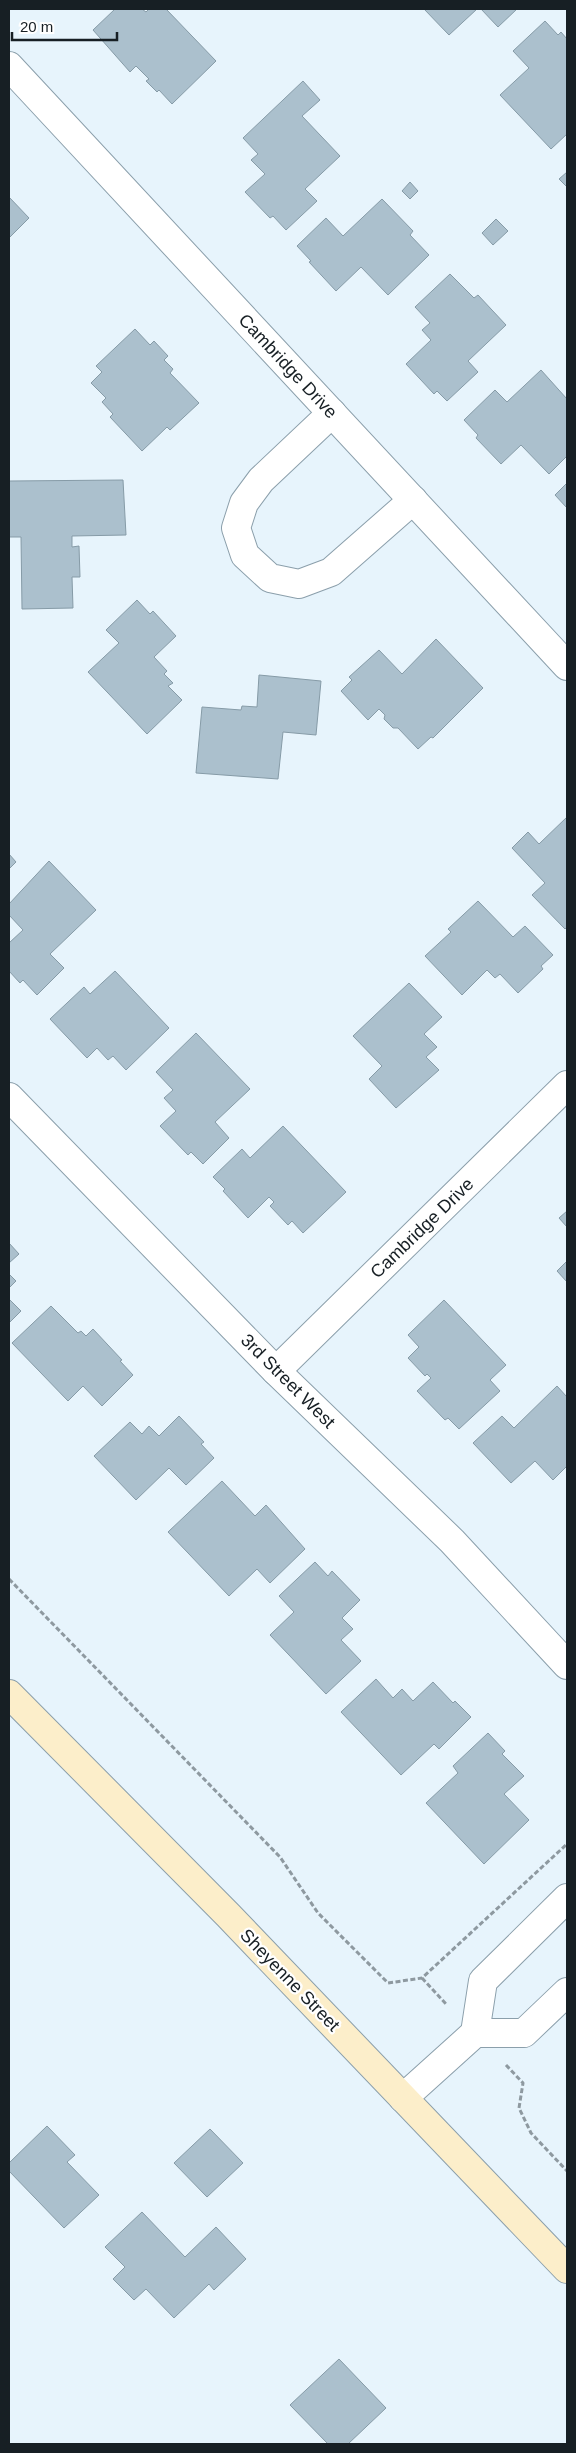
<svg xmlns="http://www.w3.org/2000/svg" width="576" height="2453" font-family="Arial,sans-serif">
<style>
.building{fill:#abc0cd;stroke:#869ba7}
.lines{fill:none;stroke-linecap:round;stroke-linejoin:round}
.minor-casing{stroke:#8b9fab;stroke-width:30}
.tertiary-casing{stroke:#8b9fab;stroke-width:30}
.secondary-casing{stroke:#8b9fab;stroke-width:30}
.path{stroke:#8e99a0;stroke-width:3;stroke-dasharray:5 2.5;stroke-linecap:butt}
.minor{stroke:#fff;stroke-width:28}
.tertiary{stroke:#fff;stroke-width:28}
.secondary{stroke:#fceeca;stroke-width:28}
.labels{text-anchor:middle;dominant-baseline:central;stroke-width:4.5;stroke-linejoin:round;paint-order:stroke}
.street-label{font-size:18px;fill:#171f24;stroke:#fff}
</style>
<rect width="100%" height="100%" fill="#e7f4fc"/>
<g class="building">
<path d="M115 9H142L146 12 149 9H166L216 61 172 104 159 90 157 92 146 81 149 79 136 66 130 72 93 30Z"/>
<path d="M424 9H477L449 35Z"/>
<path d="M481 9H517L498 27Z"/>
<path d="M545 21 558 35 561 32 567 39V134L551 149 500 95 529 68 513 51Z"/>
<path d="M303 81 320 100 302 116 340 156 305 189 317 201 286 230 273 216 270 218 245 192 265 174 251 160 258 154 243 138Z"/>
<path d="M567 172V187L559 179Z"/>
<path d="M410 182 418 191 410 199 402 191Z"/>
<path d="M9 197 29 218 9 238Z"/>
<path d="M382 199 413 231 410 235 429 255 388 295 361 267 336 291 309 262 311 261 297 246 326 218 343 236Z"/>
<path d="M496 219 508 231 493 245 482 233Z"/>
<path d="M450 274 474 298 478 295 506 325 468 361 478 372 447 401 437 391 434 394 406 364 431 340 422 330 430 323 415 307Z"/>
<path d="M135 329 150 345 154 341 168 356 164 360 173 369 170 373 199 403 170 430 167 427 142 451 110 417 113 414 102 402 106 398 91 383 102 372 96 366Z"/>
<path d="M541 370 567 399V456L549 474 521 445 501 464 476 438 478 435 464 420 495 390 507 402Z"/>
<path d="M123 480 126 535 72 536V547L79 546 80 577H72L73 608 22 609 21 537H9V481Z"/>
<path d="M567 483V508L555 495Z"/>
<path d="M137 600 150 614 153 611 176 636 154 657 167 671 164 674 173 683 168 686 182 700 147 734 88 672 119 643 106 630Z"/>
<path d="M436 639 483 688 433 738 431 737 418 749 398 728H393L384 719 385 715 379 709 368 720 341 691 352 680 349 677 379 650 402 674Z"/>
<path d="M259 675 321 681 316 735 283 732 278 779 196 773 202 707 241 710 242 706 257 707Z"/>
<path d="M567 817V927L565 929 532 895 545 883 512 848 528 832 539 844Z"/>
<path d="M9 854 16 862 9 869Z"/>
<path d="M49 861 96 910 50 954 64 968 37 995 23 980 20 983 9 971V943L23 930 9 915V904Z"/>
<path d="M478 901 513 937 525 926 553 955 541 966 543 969 518 993 500 974 495 978 487 970 462 995 425 956 451 932 448 929Z"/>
<path d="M115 971 169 1028 126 1070 113 1056 108 1060 97 1048 87 1058 50 1019 84 987 90 994Z"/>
<path d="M409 983 442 1017 424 1034 437 1047 426 1057 439 1070 396 1108 369 1079 382 1066 353 1036Z"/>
<path d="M196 1033 250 1089 215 1122 229 1138 203 1164 191 1152 188 1155 160 1126 176 1111 164 1098 173 1090 156 1072Z"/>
<path d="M283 1126 346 1192 303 1233 292 1221 288 1225 270 1206 274 1202 269 1197 248 1218 223 1191 225 1189 213 1177 242 1149 250 1158Z"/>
<path d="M567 1211V1227L559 1218Z"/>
<path d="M9 1243 19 1254 9 1263Z"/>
<path d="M567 1261V1282L557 1271Z"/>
<path d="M9 1274 16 1281 9 1288Z"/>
<path d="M9 1299 21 1311 9 1323Z"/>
<path d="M444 1300 506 1365 490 1380 500 1391 459 1429 448 1418 445 1420 417 1391 431 1378 427 1374 425 1376 408 1358 419 1347 408 1335Z"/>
<path d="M51 1306 78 1333 81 1331 86 1336 93 1329 122 1360 120 1361 133 1375 102 1406 83 1386 68 1401 12 1343Z"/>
<path d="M557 1386 567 1397V1466L553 1480 535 1461 511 1483 473 1443 502 1416 514 1428Z"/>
<path d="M179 1416 204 1442 201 1444 214 1458 186 1485 169 1468 136 1500 94 1456 130 1422 142 1434 149 1426 159 1436Z"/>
<path d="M222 1481 255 1516 266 1505 305 1549 270 1583 257 1569 229 1596 168 1532Z"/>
<path d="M315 1562 328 1576 332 1571 360 1600 342 1618 353 1629 341 1640 361 1661 326 1694 270 1635 294 1612 279 1596Z"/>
<path d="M376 1679 393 1698 402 1689 413 1701 433 1682 453 1703 455 1701 471 1717 439 1749 434 1744 401 1775 341 1712Z"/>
<path d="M488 1733 505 1751 502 1754 524 1776 504 1794 529 1820 484 1864 426 1803 458 1773 453 1766Z"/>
<path d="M47 2126 75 2155 67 2162 99 2195 64 2228 9 2171V2163Z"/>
<path d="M210 2129 243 2163 207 2197 174 2163Z"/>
<path d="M142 2212 185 2257 216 2227 246 2259 214 2290 209 2284 174 2318 146 2289 134 2300 113 2279 125 2267 105 2247Z"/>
<path d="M339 2359 386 2408 348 2444H328L290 2405Z"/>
</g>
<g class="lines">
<defs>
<g id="minor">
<path d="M9 66 567 666"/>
<path d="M332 413 261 480 244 503 236 528 245 555 270 578 299 584 331 572 413 500"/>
<path d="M9 1097 276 1371 452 1541 567 1665"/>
<path d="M276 1371 567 1085"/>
</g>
<g id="tertiary">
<path d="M475 2033H524L567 1992"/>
<path d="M403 2098 475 2033 483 1981 567 1898"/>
</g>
<path id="secondary" d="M9 1694 228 1915 567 2269"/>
</defs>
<use href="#minor" class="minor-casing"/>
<use href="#tertiary" class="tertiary-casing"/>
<use href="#secondary" class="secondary-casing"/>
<g class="path">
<path d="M9 1579 280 1857 318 1913 388 1983 422 1978 567 1844"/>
<path d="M422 1978 447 2005"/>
<path d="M506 2065 523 2083 519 2108 531 2133 567 2171"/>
</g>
<use href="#minor" class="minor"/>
<use href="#tertiary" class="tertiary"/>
<use href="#secondary" class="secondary"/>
</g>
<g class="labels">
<g class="street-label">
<text transform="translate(288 366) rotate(47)">Cambridge Drive</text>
<text transform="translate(422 1228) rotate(-44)">Cambridge Drive</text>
<text transform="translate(288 1381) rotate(45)">3rd Street West</text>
<text transform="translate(290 1980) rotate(46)">Sheyenne Street</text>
</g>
</g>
<rect width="576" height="2453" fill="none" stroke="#171f24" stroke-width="20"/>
<path d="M12 32v8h105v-8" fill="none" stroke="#171f24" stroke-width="2.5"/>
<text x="20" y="32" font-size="15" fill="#171f24" stroke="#ffffff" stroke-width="4" paint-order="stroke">20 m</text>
</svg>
